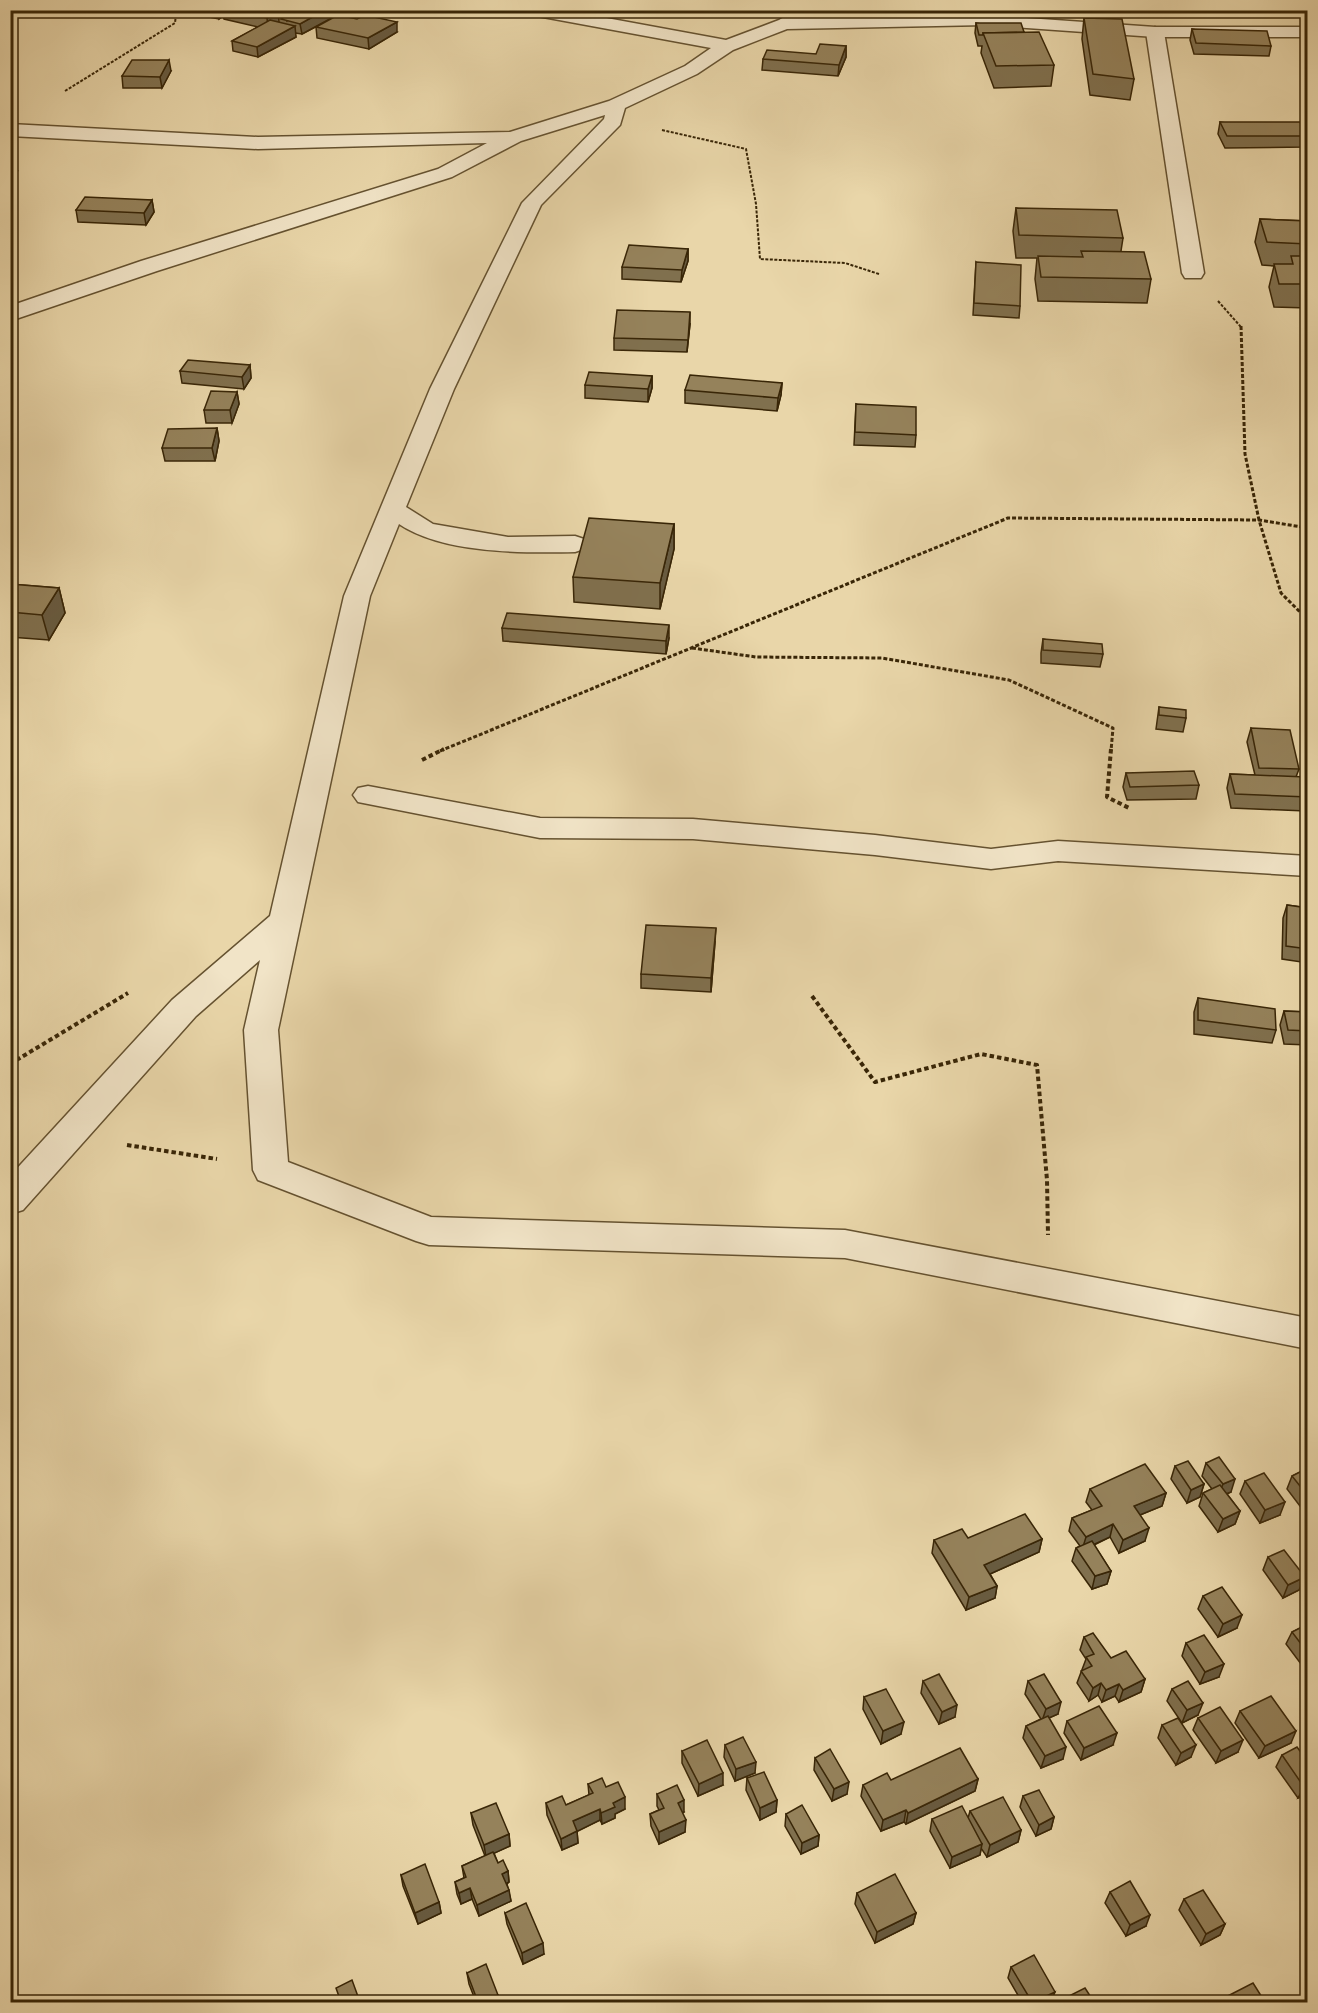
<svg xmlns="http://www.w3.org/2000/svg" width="1318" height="2013" font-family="'EB Garamond',serif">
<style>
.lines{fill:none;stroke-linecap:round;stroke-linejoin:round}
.lane-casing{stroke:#655230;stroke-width:3}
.street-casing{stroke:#655230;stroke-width:3}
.path-far2{stroke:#392607;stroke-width:2;stroke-dasharray:3 1.5;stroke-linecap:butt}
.path-far1{stroke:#392607;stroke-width:3;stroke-dasharray:4 2;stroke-linecap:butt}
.path{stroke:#392607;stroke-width:4;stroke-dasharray:4.5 3;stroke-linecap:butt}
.lane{fill:#f1e4c7;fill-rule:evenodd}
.street{fill:#f1e4c7;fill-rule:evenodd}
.wall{fill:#80704e;stroke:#392607;stroke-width:1.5}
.shaded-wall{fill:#685b40;stroke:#392607;stroke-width:1.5}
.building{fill:#95825b;stroke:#392607;stroke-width:1.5}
</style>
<rect width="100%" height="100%" fill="#e9d6a9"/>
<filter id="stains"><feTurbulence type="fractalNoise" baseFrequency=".00333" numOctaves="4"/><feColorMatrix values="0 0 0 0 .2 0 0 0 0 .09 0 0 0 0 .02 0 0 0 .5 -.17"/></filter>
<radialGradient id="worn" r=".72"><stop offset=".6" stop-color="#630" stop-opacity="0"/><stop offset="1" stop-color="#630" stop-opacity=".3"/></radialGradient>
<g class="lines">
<defs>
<path id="lane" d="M1155 27 1164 32 1204 273 1201 278H1185L1182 273 1146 32Z"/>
<g id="street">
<path d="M524 10H563L726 40 779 20 796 10H818L808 18 986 15 1155 27H1308V37H1155L986 25 787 29 733 50 697 74 625 108 620 125 541 205 454 389 406 507 433 524 508 537 575 536 584 539 588 544 584 549 575 552C523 553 444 554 399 524L370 596 278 1030 288 1162 431 1217 845 1230 1308 1318V1349L845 1258 429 1245 416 1241 258 1180 253 1170 244 1030 260 960 196 1016 23 1210 10 1214V1176L172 1000 270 916 344 596 430 389 522 203 604 119 605 115 521 141 452 177 157 271 10 321V306L141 261 438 169 487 143 258 149 10 136V124L258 137 510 132 609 101 685 66 711 48 532 15Z"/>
<path d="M368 786 540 818 693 819 875 835 991 849 1058 841 1308 856V876L1058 861 991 869 875 855 693 839 540 838 358 802 353 795 358 788Z"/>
</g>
</defs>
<use href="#lane" class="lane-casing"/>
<use href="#street" class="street-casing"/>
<g class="path-far2">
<path d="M65 91 175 23 176 14 168 10"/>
<path d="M662 130 746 149 756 204 760 259 845 263 879 274"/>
<path d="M10 179 18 170"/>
<path d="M1218 301 1241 327"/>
</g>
<g class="path-far1">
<path d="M1241 326 1245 454 1259 520 1281 593 1308 620"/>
<path d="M692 648 756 657 882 658 1009 680 1113 728 1111 751"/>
<path d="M440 751 1008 518 1259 520 1308 528"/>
</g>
<g class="path">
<path d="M1111 749 1107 797 1131 809"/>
<path d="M422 760 444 749"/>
<path d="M812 996 875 1082 981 1054 1037 1065 1047 1180 1048 1235"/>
<path d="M10 1064 128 993"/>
<path d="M127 1145 217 1159"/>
</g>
<use href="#lane" class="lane"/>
<use href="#street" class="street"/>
</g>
<g class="wall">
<path d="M198 10H339V14L338 15 397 32 369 49 317 38 316 27 327 21 302 34 295 33 296 37 258 57 233 51 232 41 258 27 224 19 223 16 219 19 198 15Z"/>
<path d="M1161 10H1181L1180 17 1163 16Z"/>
<path d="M1084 18 1134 79 1130 100 1090 95 1082 39Z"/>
<path d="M976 23 1024 32 1054 65 1051 86 994 88 981 53 982 46H978L975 33Z"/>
<path d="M1192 29 1271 46 1269 56 1194 54 1190 40Z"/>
<path d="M846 46V57L838 76 762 70 763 59 816 54Z"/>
<path d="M171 71 162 88H123L122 76Z"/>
<path d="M1220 122 1307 136 1305 147 1225 148 1218 134Z"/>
<path d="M152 200 154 212 146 225 78 222 76 210Z"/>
<path d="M1016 208 1123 238 1121 251 1151 279 1147 303 1038 301 1035 279 1037 258H1016L1013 231Z"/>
<path d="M1260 219 1308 221V308L1274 307 1269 287 1274 266 1262 265 1255 242Z"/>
<path d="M688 249V261L681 282 622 279V267Z"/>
<path d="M976 262 1020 306 1019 318 973 315Z"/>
<path d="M690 324 687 352 614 350V338Z"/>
<path d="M250 365 251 378 244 389 182 383 180 371Z"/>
<path d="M652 376V388L648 402 585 398V385Z"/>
<path d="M782 383 781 395 777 411 685 403V390Z"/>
<path d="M237 392 239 404 232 423H206L204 410Z"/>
<path d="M856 404 916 435 915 447 854 445Z"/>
<path d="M217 428 219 441 215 461H165L162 448Z"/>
<path d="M674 524V549L660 609 574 602 573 577Z"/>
<path d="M10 584 59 588 65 613 49 640 10 637Z"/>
<path d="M502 628 669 638 666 654 503 641Z"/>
<path d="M1043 639 1103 654 1100 667 1041 663V653Z"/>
<path d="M1159 707 1186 718 1183 732 1156 729Z"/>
<path d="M1251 728 1299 769 1296 777 1308 785V806L1306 811 1231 808 1227 788 1230 774 1255 775 1247 742Z"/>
<path d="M1126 773 1199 785 1196 799 1127 800 1123 787Z"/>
<path d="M1287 905 1308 908V963L1282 959 1283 918Z"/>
<path d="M715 942 711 992 641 988V974Z"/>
<path d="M1198 998 1276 1030 1272 1043 1194 1034V1012Z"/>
<path d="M1284 1011 1308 1012V1045L1284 1044 1280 1025Z"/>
<path d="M1206 1463 1231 1492 1227 1494 1240 1511 1235 1524 1218 1532 1199 1506 1203 1493 1212 1489 1202 1476Z"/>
<path d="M1175 1466 1204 1484 1200 1497 1187 1503 1171 1479Z"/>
<path d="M1308 1468V1514H1306L1287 1489 1292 1476Z"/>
<path d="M1245 1481 1280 1515 1260 1523 1240 1494Z"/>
<path d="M1090 1489 1166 1493 1162 1506 1140 1515 1145 1541 1119 1553 1110 1537 1094 1545 1111 1571 1107 1584 1092 1589 1072 1561 1076 1548 1080 1546 1069 1531 1072 1518 1092 1510 1086 1502Z"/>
<path d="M968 1538 1042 1539 1039 1552 990 1574 997 1586 995 1598 966 1610 932 1553 934 1540Z"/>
<path d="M1268 1557 1299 1590 1283 1598 1263 1570Z"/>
<path d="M1203 1596 1237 1628 1218 1637 1198 1609Z"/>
<path d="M1308 1624V1672H1307L1286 1644 1292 1632Z"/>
<path d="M1084 1637 1111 1658 1145 1679 1141 1692 1119 1702 1115 1696 1102 1702 1098 1695 1089 1701 1077 1683 1086 1659 1080 1650Z"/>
<path d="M1186 1643 1219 1677 1200 1684 1182 1656Z"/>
<path d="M923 1681 955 1717 939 1724 921 1693Z"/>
<path d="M1028 1681 1058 1714 1049 1718 1063 1759 1041 1768 1023 1738 1026 1726 1041 1719 1025 1694Z"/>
<path d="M1172 1689 1198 1715 1182 1723 1167 1701Z"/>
<path d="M864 1697 901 1734 881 1744 863 1709Z"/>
<path d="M1240 1711 1291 1743 1259 1758 1235 1723Z"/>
<path d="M1198 1718 1238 1752 1216 1763 1193 1730Z"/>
<path d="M1067 1721 1113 1745 1081 1760 1064 1733Z"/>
<path d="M1162 1725 1191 1757 1176 1765 1158 1738Z"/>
<path d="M725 1745 755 1773 735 1781 724 1757Z"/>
<path d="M682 1751 723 1785 698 1796 682 1763Z"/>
<path d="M1282 1755 1308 1762V1794L1298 1798 1276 1767Z"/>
<path d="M815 1758 847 1794 832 1801 814 1770Z"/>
<path d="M747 1778 777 1800 776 1812 760 1820 746 1790Z"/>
<path d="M978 1779 975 1791 906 1824 904 1822 881 1831 861 1796 863 1785 891 1780Z"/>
<path d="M588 1784 606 1787 625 1809 615 1814V1818L602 1824 600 1820 577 1831 578 1843 562 1850 547 1815 546 1803 566 1805 589 1795Z"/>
<path d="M657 1794 684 1812 682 1813 685 1832 659 1844 651 1826 650 1814 659 1810 657 1806Z"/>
<path d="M1023 1796 1054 1817 1051 1829 1036 1836 1020 1807Z"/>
<path d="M970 1811 1021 1830 1018 1842 987 1857 981 1848 980 1855 950 1868 930 1831 932 1819 968 1818Z"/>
<path d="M471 1813 509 1834 510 1846 494 1853 498 1863 508 1871 509 1882 507 1884 511 1901 479 1916 472 1899 461 1904 457 1894 455 1882 464 1878 462 1866 485 1856 473 1825Z"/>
<path d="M786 1814 819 1835 818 1846 801 1854 785 1826Z"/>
<path d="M401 1875 439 1902 441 1913 418 1924 403 1886Z"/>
<path d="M1308 1875V1894L1302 1885Z"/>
<path d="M1110 1892 1146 1926 1126 1936 1105 1903Z"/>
<path d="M857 1893 916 1913 913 1924 875 1943 855 1904Z"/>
<path d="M1184 1899 1225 1924 1220 1935 1201 1945 1179 1910Z"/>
<path d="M505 1913 544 1954 523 1964 507 1924Z"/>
<path d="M1011 1967 1051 2002H1022L1008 1978Z"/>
<path d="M467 1973 499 2002H476L469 1984Z"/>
<path d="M1069 1996 1094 2002H1067Z"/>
</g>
<g class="shaded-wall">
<path d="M218 10H223V16L219 19Z"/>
<path d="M286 10H305L287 21Z"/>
<path d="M325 10H339V14L302 34 300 24Z"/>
<path d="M278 12 279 22 268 29 267 18Z"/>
<path d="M397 22V32L369 49 368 38Z"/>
<path d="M295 26 296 37 258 57 257 47Z"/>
<path d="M846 46V57L838 76 839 65Z"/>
<path d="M169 60 171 71 162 88 160 77Z"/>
<path d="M152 200 154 212 146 225 144 213Z"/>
<path d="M688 249V261L681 282 682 270Z"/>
<path d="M690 312V324L687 352 688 340Z"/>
<path d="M250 365 251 378 244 389 242 377Z"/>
<path d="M652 376V388L648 402V389Z"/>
<path d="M782 383 781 395 777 411 778 398Z"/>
<path d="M237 392 239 404 232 423 230 410Z"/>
<path d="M217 428 219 441 215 461 212 448Z"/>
<path d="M674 524V549L660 609V583Z"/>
<path d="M59 588 65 613 49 640 42 615Z"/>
<path d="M669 625V638L666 654V641Z"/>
<path d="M716 928 715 942 711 992V978Z"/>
<path d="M1235 1479 1231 1492 1218 1497 1223 1484Z"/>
<path d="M1204 1484 1200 1497 1187 1503 1191 1490Z"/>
<path d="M1166 1493 1162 1506 1130 1519 1134 1506Z"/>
<path d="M1285 1502 1280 1515 1260 1523 1265 1510Z"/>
<path d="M1240 1511 1235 1524 1218 1532 1223 1519Z"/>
<path d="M1113 1524 1110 1537 1082 1550 1086 1537Z"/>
<path d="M1149 1528 1145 1541 1119 1553 1123 1540Z"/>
<path d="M1042 1539 1039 1552 981 1578 984 1565Z"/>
<path d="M1111 1571 1107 1584 1092 1589 1095 1576Z"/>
<path d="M1305 1577 1299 1590 1283 1598 1288 1585Z"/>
<path d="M997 1586 995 1598 966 1610 969 1597Z"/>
<path d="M1242 1615 1237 1628 1218 1637 1223 1624Z"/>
<path d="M1224 1664 1219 1677 1200 1684 1205 1672Z"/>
<path d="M1145 1679 1141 1692 1119 1702 1123 1690Z"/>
<path d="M1101 1683 1098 1695 1089 1701 1093 1688Z"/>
<path d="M1119 1684 1115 1696 1102 1702 1106 1690Z"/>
<path d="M1061 1702 1058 1714 1042 1721 1046 1709Z"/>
<path d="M1203 1703 1198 1715 1182 1723 1187 1710Z"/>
<path d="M957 1705 955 1717 939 1724 942 1712Z"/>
<path d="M904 1722 901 1734 881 1744 883 1731Z"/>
<path d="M1296 1731 1291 1743 1259 1758 1265 1746Z"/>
<path d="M1117 1733 1113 1745 1081 1760 1084 1748Z"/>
<path d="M1243 1740 1238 1752 1216 1763 1221 1751Z"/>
<path d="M1196 1745 1191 1757 1176 1765 1181 1753Z"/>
<path d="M1066 1747 1063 1759 1041 1768 1045 1756Z"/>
<path d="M756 1762 755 1773 735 1781 736 1769Z"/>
<path d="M723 1773V1785L698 1796 699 1784Z"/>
<path d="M978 1779 975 1791 906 1824 908 1813Z"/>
<path d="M849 1782 847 1794 832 1801 834 1789Z"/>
<path d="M1308 1785V1794L1298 1798 1304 1787Z"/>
<path d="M625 1797V1809L615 1814V1818L602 1824 601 1813 613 1803Z"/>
<path d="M684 1800V1812L677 1815 678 1803Z"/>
<path d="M777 1800 776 1812 760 1820V1808Z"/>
<path d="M600 1809V1820L574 1833 573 1821Z"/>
<path d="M906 1810 904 1822 881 1831 883 1820Z"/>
<path d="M1054 1817 1051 1829 1036 1836 1039 1825Z"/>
<path d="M686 1820 685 1832 659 1844V1832Z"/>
<path d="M1021 1830 1018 1842 987 1857 990 1845Z"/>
<path d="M577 1831 578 1843 562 1850 561 1839Z"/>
<path d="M509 1834 510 1846 486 1857 484 1845Z"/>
<path d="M819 1835 818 1846 801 1854 802 1843Z"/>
<path d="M982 1844 980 1855 950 1868 952 1857Z"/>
<path d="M508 1871 509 1882 504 1885 502 1874Z"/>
<path d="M470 1888 472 1899 461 1904 459 1893Z"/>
<path d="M509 1890 511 1901 479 1916 477 1905Z"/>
<path d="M439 1902 441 1913 418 1924 415 1913Z"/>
<path d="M916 1913 913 1924 875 1943 877 1932Z"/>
<path d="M1150 1915 1146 1926 1126 1936 1130 1925Z"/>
<path d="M1225 1924 1220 1935 1201 1945 1206 1934Z"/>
<path d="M543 1943 544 1954 523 1964 522 1953Z"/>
<path d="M1055 1992 1051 2002H1034Z"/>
<path d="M498 1995 499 2002H482Z"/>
</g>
<g class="building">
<path d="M232 10H272L278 12 267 18Z"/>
<path d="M297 10H325L300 24 281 19Z"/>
<path d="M338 15 357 19 365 15 397 22 368 38 316 27Z"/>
<path d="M1084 18 1122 19 1134 79 1093 74Z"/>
<path d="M270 20 295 26 257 47 232 41Z"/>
<path d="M976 23H1021L1024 32 983 33V35H979Z"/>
<path d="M1192 29 1267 31 1271 46 1196 43Z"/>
<path d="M1039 32 1054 65 996 66 983 33Z"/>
<path d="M820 44 846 46 839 65 763 59 767 50 816 54Z"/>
<path d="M132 60H169L160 77 122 76Z"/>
<path d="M1220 122H1300L1307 136H1227Z"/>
<path d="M85 197 152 200 144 213 76 210Z"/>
<path d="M1016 208 1117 210 1123 238 1019 235Z"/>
<path d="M1260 219 1308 221V244L1267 242Z"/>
<path d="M629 245 688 249 682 270 622 267Z"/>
<path d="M1081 251 1144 252 1151 279 1041 277 1038 256 1083 257Z"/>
<path d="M1291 256H1308V284H1279L1274 264H1293Z"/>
<path d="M976 262 1021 265 1020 306 974 303Z"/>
<path d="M617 310 690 312 688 340 614 338Z"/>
<path d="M188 360 250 365 242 377 180 371Z"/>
<path d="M589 372 652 376 648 389 585 385Z"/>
<path d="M690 375 782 383 778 398 685 390Z"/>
<path d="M211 391 237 392 230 410H204Z"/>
<path d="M856 404 916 407V435L855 432Z"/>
<path d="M217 428 212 448H162L168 429Z"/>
<path d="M589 518 674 524 660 583 573 577Z"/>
<path d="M10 584 59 588 42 615 10 612Z"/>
<path d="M507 613 669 625 666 641 502 628Z"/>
<path d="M1043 639 1102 644 1103 654 1043 650Z"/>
<path d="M1159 707 1186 710V718L1159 715Z"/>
<path d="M1251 728 1290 730 1299 769 1259 768Z"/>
<path d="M1194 771 1199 785 1130 787 1126 773Z"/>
<path d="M1230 774 1306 777 1308 785V797L1235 794Z"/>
<path d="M1287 905 1308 908V949L1286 946Z"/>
<path d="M646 925 716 928 711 978 641 974Z"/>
<path d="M1198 998 1275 1009 1276 1030 1198 1020Z"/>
<path d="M1284 1011 1308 1012V1031L1288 1030Z"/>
<path d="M1219 1457 1235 1479 1223 1484 1206 1463Z"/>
<path d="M1188 1461 1204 1484 1191 1490 1175 1466Z"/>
<path d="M1145 1464 1166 1493 1134 1506 1149 1528 1123 1540 1113 1524 1086 1537 1072 1518 1102 1506 1090 1489Z"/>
<path d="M1308 1468V1496L1292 1476Z"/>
<path d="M1264 1473 1285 1502 1265 1510 1245 1481Z"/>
<path d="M1220 1485 1240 1511 1223 1519 1203 1493Z"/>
<path d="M1025 1514 1042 1539 984 1565 997 1586 969 1597 934 1540 962 1529 968 1538Z"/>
<path d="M1092 1541 1111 1571 1095 1576 1076 1548Z"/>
<path d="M1284 1550 1305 1577 1288 1585 1268 1557Z"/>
<path d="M1222 1587 1242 1615 1223 1624 1203 1596Z"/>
<path d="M1308 1624V1653L1292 1632Z"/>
<path d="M1093 1633 1111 1658 1126 1651 1145 1679 1123 1690 1119 1684 1106 1690 1101 1683 1093 1688 1081 1671 1092 1666 1086 1657 1094 1654 1084 1637Z"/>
<path d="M1204 1635 1224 1664 1205 1672 1186 1643Z"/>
<path d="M939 1674 957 1705 942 1712 923 1681Z"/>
<path d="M1044 1674 1061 1702 1046 1709 1028 1681Z"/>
<path d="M1188 1681 1203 1703 1187 1710 1172 1689Z"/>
<path d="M886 1689 904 1722 883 1731 864 1697Z"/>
<path d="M1271 1696 1296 1731 1265 1746 1240 1711Z"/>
<path d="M1099 1706 1117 1733 1084 1748 1067 1721Z"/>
<path d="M1220 1707 1243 1740 1221 1751 1198 1718Z"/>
<path d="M1048 1716 1066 1747 1045 1756 1026 1726Z"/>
<path d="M1178 1718 1196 1745 1181 1753 1162 1725Z"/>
<path d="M743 1737 756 1762 736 1769 725 1745Z"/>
<path d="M707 1740 723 1773 699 1784 682 1751Z"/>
<path d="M1297 1747 1308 1762V1785L1304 1787 1282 1755Z"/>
<path d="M960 1748 978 1779 908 1813 906 1810 883 1820 863 1785 887 1773 891 1780Z"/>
<path d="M830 1749 849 1782 834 1789 815 1758Z"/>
<path d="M764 1772 777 1800 760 1808 747 1778Z"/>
<path d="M602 1778 606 1787 618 1782 625 1797 613 1803 615 1807 601 1813 600 1809 573 1821 577 1831 561 1839 546 1803 562 1796 566 1805 593 1793 588 1784Z"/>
<path d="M677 1785 684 1800 678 1803 686 1820 659 1832 650 1814 664 1808 657 1794Z"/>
<path d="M1039 1790 1054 1817 1039 1825 1023 1796Z"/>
<path d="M1003 1797 1021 1830 990 1845 970 1811Z"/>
<path d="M496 1803 509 1834 484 1845 471 1813Z"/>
<path d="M802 1805 819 1835 802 1843 786 1814Z"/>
<path d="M962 1806 982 1844 952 1857 932 1819Z"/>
<path d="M493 1852 498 1863 503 1860 508 1871 502 1874 509 1890 477 1905 470 1888 459 1893 455 1882 466 1877 462 1866Z"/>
<path d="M425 1864 439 1902 415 1913 401 1875Z"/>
<path d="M895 1874 916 1913 877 1932 857 1893Z"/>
<path d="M1130 1881 1150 1915 1130 1925 1110 1892Z"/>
<path d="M1203 1890 1225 1924 1206 1934 1184 1899Z"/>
<path d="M526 1903 543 1943 522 1953 505 1913Z"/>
<path d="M1034 1955 1055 1992 1034 2002H1032L1011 1967Z"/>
<path d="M486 1964 498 1995 482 2002H478L467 1973Z"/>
<path d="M352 1980 360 2002H341L336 1988Z"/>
<path d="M1253 1983 1265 2002H1216Z"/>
<path d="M1085 1988 1094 2002H1073L1069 1996Z"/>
</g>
<rect width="1318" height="2013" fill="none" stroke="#e9d6a9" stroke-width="36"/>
<rect x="12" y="12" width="1294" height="1989" fill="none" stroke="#392607" stroke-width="3"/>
<rect x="18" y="18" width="1282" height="1977" fill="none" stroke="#392607" stroke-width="1.5"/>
<rect width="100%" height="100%" filter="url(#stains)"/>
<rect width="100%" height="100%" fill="url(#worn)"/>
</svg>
